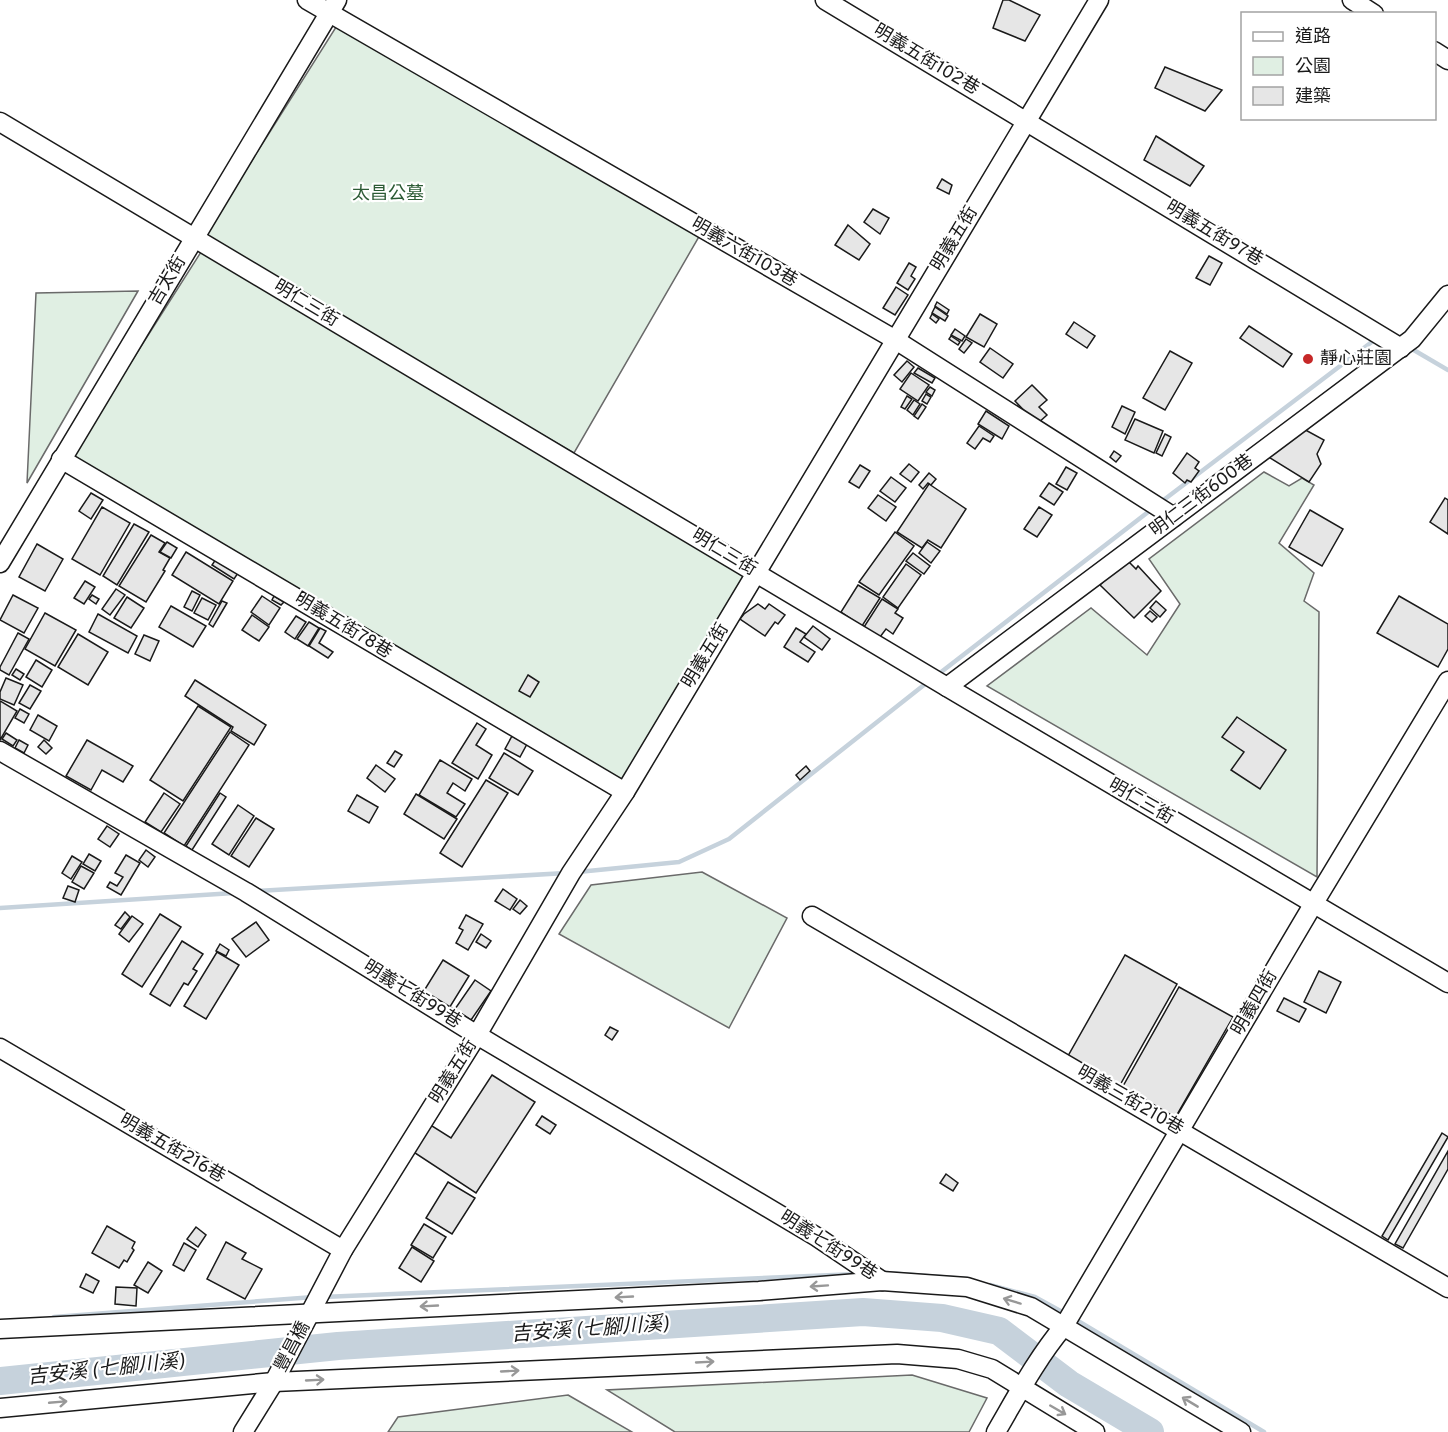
<svg xmlns="http://www.w3.org/2000/svg" width="1448" height="1432" font-family="Overpass,'Noto Sans TC',sans-serif">
<style>
.green{fill:#e0efe3;stroke:#6a6a6a;stroke-width:1.5}
.lines{fill:none;stroke-linecap:round;stroke-linejoin:round}
.stream{stroke:#c6d2dc;stroke-width:4.5}
.river{stroke:#c6d2dc;stroke-width:28}
.building{fill:#e6e6e6;stroke:#1a1a1a;stroke-width:1.5}
.minor-casing{stroke:#1a1a1a;stroke-width:21}
.minor{stroke:#fff;stroke-width:18}
.oneway{stroke:#989898}
.poi-dot{fill:#c62828;stroke:#fff;stroke-width:2}
.labels{text-anchor:middle;dominant-baseline:central;stroke-width:4.5;stroke-linejoin:round;paint-order:stroke}
.street-label{font-size:18px;fill:#1a1a1a;stroke:#fff}
.park-label{font-size:18px;fill:#2b5a34;stroke:#fff}
.poi-label{font-size:18px;fill:#1a1a1a;stroke:#fff;text-anchor:start}
.water-label{font-size:20px;font-style:italic;fill:#1a1a1a;stroke:#fff}
</style>
<rect width="100%" height="100%" fill="#fff"/>
<g class="green">
<path d="M343 16 704 228 574 453 203 238Z"/>
<path d="M201 252 749 572 623 786 359 624 70 458Z"/>
<path d="M138 291 27 483 36 293Z"/>
<path d="M1264 472 1289 486 1302 478 1314 485 1279 543 1314 573 1304 601 1319 612 1317 877 987 686 1091 608 1147 655 1180 604 1149 559Z"/>
<path d="M702 872 787 918 729 1028 559 934 591 885Z"/>
<path d="M912 1375 987 1398 969 1432H675L607 1390Z"/>
<path d="M568 1395 632 1432H388L398 1417Z"/>
</g>
<g class="lines">
<g class="stream">
<path d="M1412 349 1448 370"/>
<path d="M1161 502 1373 341"/>
<path d="M936 676 1152 509"/>
<path d="M578 872 679 862 729 839 929 681"/>
<path d="M257 891 566 873"/>
<path d="M0 908 234 893"/>
<path d="M886 1273 967 1279"/>
<path d="M990 1285 1035 1297 1066 1314"/>
<path d="M323 1297 857 1274"/>
<path d="M54 1317 314 1297"/>
<path d="M1073 1318 1264 1432"/>
</g>
<path class="river" d="M0 1381 338 1346 863 1312 942 1318 999 1331 1069 1384 1150 1432"/>
</g>
<g class="building">
<path d="M1003 0H1009L1040 15 1025 41 993 28Z"/>
<path d="M1165 67 1222 90 1205 111 1155 88Z"/>
<path d="M1156 136 1204 166 1190 186 1144 160Z"/>
<path d="M942 179 952 185 949 194 937 188Z"/>
<path d="M873 209 889 218 880 234 864 222Z"/>
<path d="M848 225 870 244 859 260 835 245Z"/>
<path d="M1209 256 1222 263 1210 285 1196 278Z"/>
<path d="M909 263 916 267 911 276 915 279 908 290 897 283Z"/>
<path d="M896 287 908 295 895 315 883 308Z"/>
<path d="M937 302 949 310 947 314 935 306Z"/>
<path d="M935 307 948 316 945 321 932 313Z"/>
<path d="M932 314 939 319 936 323 930 318Z"/>
<path d="M980 314 997 324 984 347 966 337Z"/>
<path d="M1074 322 1095 336 1087 348 1066 334Z"/>
<path d="M1249 326 1292 354 1283 367 1240 338Z"/>
<path d="M955 329 965 336 962 341 951 335Z"/>
<path d="M951 336 960 342 958 345 949 339Z"/>
<path d="M966 339 972 343 964 353 959 349Z"/>
<path d="M990 348 1013 364 1003 378 980 362Z"/>
<path d="M1170 351 1192 363 1165 410 1143 398Z"/>
<path d="M907 361 914 367 902 382 894 375Z"/>
<path d="M918 368 935 378 932 383 914 373Z"/>
<path d="M911 373 929 385 918 401 900 389Z"/>
<path d="M1032 385 1047 400 1039 407 1047 415 1037 424 1015 401Z"/>
<path d="M930 387 935 390 932 396 926 392Z"/>
<path d="M926 394 931 397 927 404 922 401Z"/>
<path d="M907 396 912 399 905 409 901 407Z"/>
<path d="M914 400 920 404 913 415 907 410Z"/>
<path d="M922 404 926 407 918 419 914 416Z"/>
<path d="M1122 406 1135 412 1125 434 1112 427Z"/>
<path d="M986 411 1009 426 1002 439 978 424Z"/>
<path d="M1135 419 1163 431 1154 453 1125 440Z"/>
<path d="M979 426 994 436 990 442 983 438 975 449 967 443Z"/>
<path d="M1300 427 1324 440 1317 454 1321 464 1309 482 1267 456Z"/>
<path d="M1165 434 1171 437 1162 456 1156 453Z"/>
<path d="M1114 451 1121 456 1116 462 1110 457Z"/>
<path d="M1187 453 1199 462 1195 468 1199 471 1191 482 1187 480 1185 483 1173 473Z"/>
<path d="M909 464 919 472 911 482 900 474Z"/>
<path d="M860 465 870 471 859 488 849 482Z"/>
<path d="M1066 467 1077 473 1067 490 1056 484Z"/>
<path d="M929 473 936 479 931 485 928 483 923 489 919 485Z"/>
<path d="M891 477 906 488 895 502 880 491Z"/>
<path d="M1049 483 1063 492 1054 505 1040 496Z"/>
<path d="M929 484 966 509 941 548 928 540 922 548 897 532Z"/>
<path d="M91 493 103 500 91 519 79 511Z"/>
<path d="M878 495 896 507 886 521 868 508Z"/>
<path d="M1445 498 1448 500V534L1430 522Z"/>
<path d="M102 507 130 523 100 575 72 559Z"/>
<path d="M1039 507 1052 515 1037 537 1024 529Z"/>
<path d="M1310 510 1343 529 1322 566 1289 547Z"/>
<path d="M134 524 149 532 117 585 103 576Z"/>
<path d="M895 532 914 546 879 595 859 582Z"/>
<path d="M151 535 165 543 159 552 170 558 163 570 165 571 146 602 119 586Z"/>
<path d="M167 542 177 548 171 558 160 552Z"/>
<path d="M927 542 940 551 931 563 919 553Z"/>
<path d="M37 544 63 559 45 591 19 577Z"/>
<path d="M186 552 233 581 219 604 172 575Z"/>
<path d="M913 553 930 566 924 574 906 561Z"/>
<path d="M216 559 238 573 234 579 212 565Z"/>
<path d="M1126 559 1136 569 1138 566 1161 591 1134 618 1100 585Z"/>
<path d="M906 564 921 575 898 608 883 597Z"/>
<path d="M85 581 95 587 84 604 74 598Z"/>
<path d="M858 585 880 598 862 626 841 612Z"/>
<path d="M116 589 125 595 110 615 102 609Z"/>
<path d="M192 591 200 595 192 611 184 607Z"/>
<path d="M13 595 38 608 24 633 0 620Z"/>
<path d="M92 595 99 599 96 604 89 599Z"/>
<path d="M262 596 280 608 269 625 251 612Z"/>
<path d="M274 596 284 602 281 605 272 600Z"/>
<path d="M1399 596 1448 624V649L1438 667 1377 633Z"/>
<path d="M127 597 144 608 131 628 114 618Z"/>
<path d="M202 598 216 605 208 620 194 613Z"/>
<path d="M882 599 898 609 895 613 903 618 893 634 886 629 880 637 864 627Z"/>
<path d="M222 601 227 603 213 627 209 624Z"/>
<path d="M1156 601 1166 610 1160 617 1150 608Z"/>
<path d="M758 604 765 609 769 604 785 615 778 624 775 622 765 636 740 619 744 614Z"/>
<path d="M171 606 206 626 193 647 159 627Z"/>
<path d="M1150 611 1157 617 1152 622 1145 616Z"/>
<path d="M45 613 76 630 55 666 25 649Z"/>
<path d="M98 614 137 636 128 653 89 632Z"/>
<path d="M252 615 269 627 259 641 242 630Z"/>
<path d="M296 616 306 622 295 639 285 632Z"/>
<path d="M309 622 319 628 308 646 297 639Z"/>
<path d="M813 626 830 639 822 650 804 637Z"/>
<path d="M320 628 326 631 319 643 333 652 328 658 309 646Z"/>
<path d="M796 628 806 634 800 642 815 652 808 662 784 647Z"/>
<path d="M18 633 29 639 9 675 0 670V667Z"/>
<path d="M78 634 108 652 88 685 58 667Z"/>
<path d="M144 635 159 641 150 661 135 654Z"/>
<path d="M36 660 52 670 42 687 26 677Z"/>
<path d="M16 669 24 674 20 680 12 675Z"/>
<path d="M528 675 539 682 530 697 519 691Z"/>
<path d="M6 678 23 685 14 705 0 699V692Z"/>
<path d="M195 680 266 725 254 745 231 731 233 727 185 696Z"/>
<path d="M30 685 41 691 30 709 19 703Z"/>
<path d="M0 701 17 711 0 740Z"/>
<path d="M198 706 231 727 183 801 150 780Z"/>
<path d="M20 709 29 714 24 723 15 718Z"/>
<path d="M38 715 57 726 49 741 30 730Z"/>
<path d="M1237 717 1286 750 1260 789 1231 770 1244 752 1222 737Z"/>
<path d="M477 723 486 729 476 745 492 755 478 779 452 763Z"/>
<path d="M230 732 249 745 184 846 164 833Z"/>
<path d="M6 733 17 740 13 746 2 739Z"/>
<path d="M512 736 527 744 520 757 505 749Z"/>
<path d="M19 740 28 745 24 753 15 748Z"/>
<path d="M44 740 52 748 46 754 38 747Z"/>
<path d="M87 740 133 766 123 782 102 770 91 790 66 776Z"/>
<path d="M395 751 402 755 394 767 387 763Z"/>
<path d="M504 753 533 771 518 795 489 778Z"/>
<path d="M440 760 472 779 465 791 453 783 447 793 465 804 456 817 419 795Z"/>
<path d="M376 765 395 779 385 792 367 778Z"/>
<path d="M806 766 810 771 800 780 796 775Z"/>
<path d="M486 780 508 793 462 867 440 853Z"/>
<path d="M164 793 180 804 161 832 145 822Z"/>
<path d="M220 793 226 797 192 850 186 846Z"/>
<path d="M416 794 457 819 444 839 404 814Z"/>
<path d="M357 795 378 807 369 823 348 811Z"/>
<path d="M238 805 254 816 229 855 212 844Z"/>
<path d="M256 818 274 829 249 867 231 856Z"/>
<path d="M107 826 119 834 110 847 98 839Z"/>
<path d="M146 850 155 857 148 867 139 860Z"/>
<path d="M89 854 101 861 95 871 83 864Z"/>
<path d="M126 855 140 863 121 895 107 887 110 882 117 886 123 877 115 873Z"/>
<path d="M72 856 82 862 71 879 62 873Z"/>
<path d="M81 866 94 873 84 889 72 882Z"/>
<path d="M68 886 79 890 75 902 63 898Z"/>
<path d="M503 889 517 899 510 910 495 901Z"/>
<path d="M520 900 527 906 520 914 513 909Z"/>
<path d="M125 912 130 917 121 929 115 925Z"/>
<path d="M160 914 181 927 142 987 122 974Z"/>
<path d="M466 915 483 924 468 950 456 943 463 930 459 928Z"/>
<path d="M132 916 143 924 129 942 119 934Z"/>
<path d="M256 922 269 940 246 957 232 939Z"/>
<path d="M481 934 491 941 486 948 476 942Z"/>
<path d="M182 941 203 954 193 969 197 971 188 985 184 983 170 1006 150 994Z"/>
<path d="M220 944 229 950 226 956 216 951Z"/>
<path d="M217 952 239 965 206 1019 184 1006Z"/>
<path d="M1125 955 1177 984 1120 1085 1068 1056Z"/>
<path d="M443 960 469 976 448 1010 422 994Z"/>
<path d="M1319 971 1341 982 1326 1013 1304 1002Z"/>
<path d="M475 980 491 991 471 1020 455 1009Z"/>
<path d="M1179 987 1233 1017 1175 1118 1122 1088Z"/>
<path d="M1284 998 1306 1009 1299 1022 1277 1011Z"/>
<path d="M610 1027 618 1031 612 1040 605 1035Z"/>
<path d="M492 1075 535 1102 476 1193 412 1151 429 1124 451 1138Z"/>
<path d="M542 1116 556 1125 550 1134 536 1125Z"/>
<path d="M1442 1133 1448 1137 1388 1240 1382 1236Z"/>
<path d="M1448 1151V1169L1403 1248 1395 1244Z"/>
<path d="M946 1174 958 1183 953 1191 940 1183Z"/>
<path d="M448 1182 475 1198 452 1234 426 1218Z"/>
<path d="M424 1224 446 1237 433 1258 411 1245Z"/>
<path d="M107 1226 135 1242 132 1248 134 1250 127 1262 124 1260 119 1268 92 1253Z"/>
<path d="M196 1227 206 1235 198 1247 187 1239Z"/>
<path d="M226 1242 246 1253 242 1259 262 1269 245 1299 207 1279Z"/>
<path d="M184 1243 196 1250 184 1271 173 1265Z"/>
<path d="M412 1247 434 1261 421 1282 399 1268Z"/>
<path d="M148 1262 162 1271 148 1293 134 1285Z"/>
<path d="M86 1274 99 1281 93 1293 80 1287Z"/>
<path d="M116 1287 137 1288 136 1306 115 1304Z"/>
</g>
<g class="lines">
<defs>
<g id="minor">
<path d="M307 0 894 339 1174 517"/>
<path d="M825 0 1401 348"/>
<path d="M1352 0 1374 14"/>
<path d="M1434 51 1448 60"/>
<path d="M0 122 947 687 1448 983"/>
<path d="M61 459 625 792"/>
<path d="M0 563 337 0"/>
<path d="M947 687 1412 339 1448 295"/>
<path d="M0 751 246 892 477 1035 817 1237 882 1281"/>
<path d="M812 916 1448 1288"/>
<path d="M0 1048 343 1250"/>
<path d="M0 1329 759 1291 882 1281 967 1287 1031 1307 1241 1432"/>
<path d="M0 1408 274 1382 897 1354 958 1359 992 1369 1095 1432"/>
<path d="M243 1432 274 1382 343 1250 477 1035 571 873 625 792 1099 0"/>
<path d="M996 1432C1017 1396 1037 1358 1064 1326L1314 903 1448 681"/>
</g>
</defs>
<use href="#minor" class="minor-casing"/>
<use href="#minor" class="minor"/>
</g>
<defs><path id="oneway-shaft" d="M-6 0H5M1.5-3L5.5 0L1.5 3" fill="none" stroke-width="1.6" stroke-linecap="round" stroke-linejoin="round" transform="scale(1.5)"/></defs>
<g class="oneway">
<use href="#oneway-shaft" transform="translate(819 1286) rotate(176)"/>
<use href="#oneway-shaft" transform="translate(624 1297) rotate(177)"/>
<use href="#oneway-shaft" transform="translate(1012 1301) rotate(-163)"/>
<use href="#oneway-shaft" transform="translate(429 1306) rotate(177)"/>
<use href="#oneway-shaft" transform="translate(705 1362) rotate(-3)"/>
<use href="#oneway-shaft" transform="translate(510 1371) rotate(-3)"/>
<use href="#oneway-shaft" transform="translate(315 1380) rotate(-3)"/>
<use href="#oneway-shaft" transform="translate(58 1402) rotate(-5)"/>
<use href="#oneway-shaft" transform="translate(1190 1402) rotate(-149)"/>
<use href="#oneway-shaft" transform="translate(1058 1410) rotate(30)"/>
</g>
<circle class="poi-dot" cx="1308" cy="359" r="6"/>
<g class="labels">
<g class="street-label">
<text transform="translate(926 60) rotate(31)">明義五街102巷</text>
<text transform="translate(1214 234) rotate(31)">明義五街97巷</text>
<text transform="translate(955 239) rotate(-59)">明義五街</text>
<text transform="translate(744 253) rotate(30)">明義六街103巷</text>
<text transform="translate(168 281) rotate(-59)">吉太街</text>
<text transform="translate(306 304) rotate(31)">明仁三街</text>
<text transform="translate(1202 496) rotate(-37)">明仁三街600巷</text>
<text transform="translate(724 553) rotate(31)">明仁三街</text>
<text transform="translate(343 626) rotate(31)">明義五街78巷</text>
<text transform="translate(706 656) rotate(-59)">明義五街</text>
<text transform="translate(1141 802) rotate(30)">明仁三街</text>
<text transform="translate(412 995) rotate(32)">明義七街99巷</text>
<text transform="translate(1255 1003) rotate(-60)">明義四街</text>
<text transform="translate(454 1072) rotate(-58)">明義五街</text>
<text transform="translate(1130 1101) rotate(30)">明義三街210巷</text>
<text transform="translate(172 1149) rotate(30)">明義五街216巷</text>
<text transform="translate(828 1246) rotate(33)">明義七街99巷</text>
<text transform="translate(293 1347) rotate(-62)">豐昌橋</text>
</g>
<g class="park-label">
<text x="388" y="194">太昌公墓</text>
</g>
<g class="poi-label">
<text x="1320" y="359">靜心莊園</text>
</g>
<g class="water-label">
<text transform="translate(590 1330) rotate(-4)">吉安溪 (七腳川溪)</text>
<text transform="translate(106 1370) rotate(-6)">吉安溪 (七腳川溪)</text>
</g>
</g>
<rect x="1241" y="12" width="195" height="108" fill="#ffffff" stroke="#a3a3a3" stroke-width="1.5"/>
<rect x="1253" y="32" width="30" height="9" fill="#ffffff" stroke="#a3a3a3" stroke-width="1.5"/>
<text x="1295" y="42" font-size="18" fill="#1a1a1a">道路</text>
<rect x="1253" y="57" width="30" height="18" fill="#e0efe3" stroke="#a3a3a3" stroke-width="1.5"/>
<text x="1295" y="72" font-size="18" fill="#1a1a1a">公園</text>
<rect x="1253" y="87" width="30" height="18" fill="#e6e6e6" stroke="#a3a3a3" stroke-width="1.5"/>
<text x="1295" y="102" font-size="18" fill="#1a1a1a">建築</text>
</svg>
